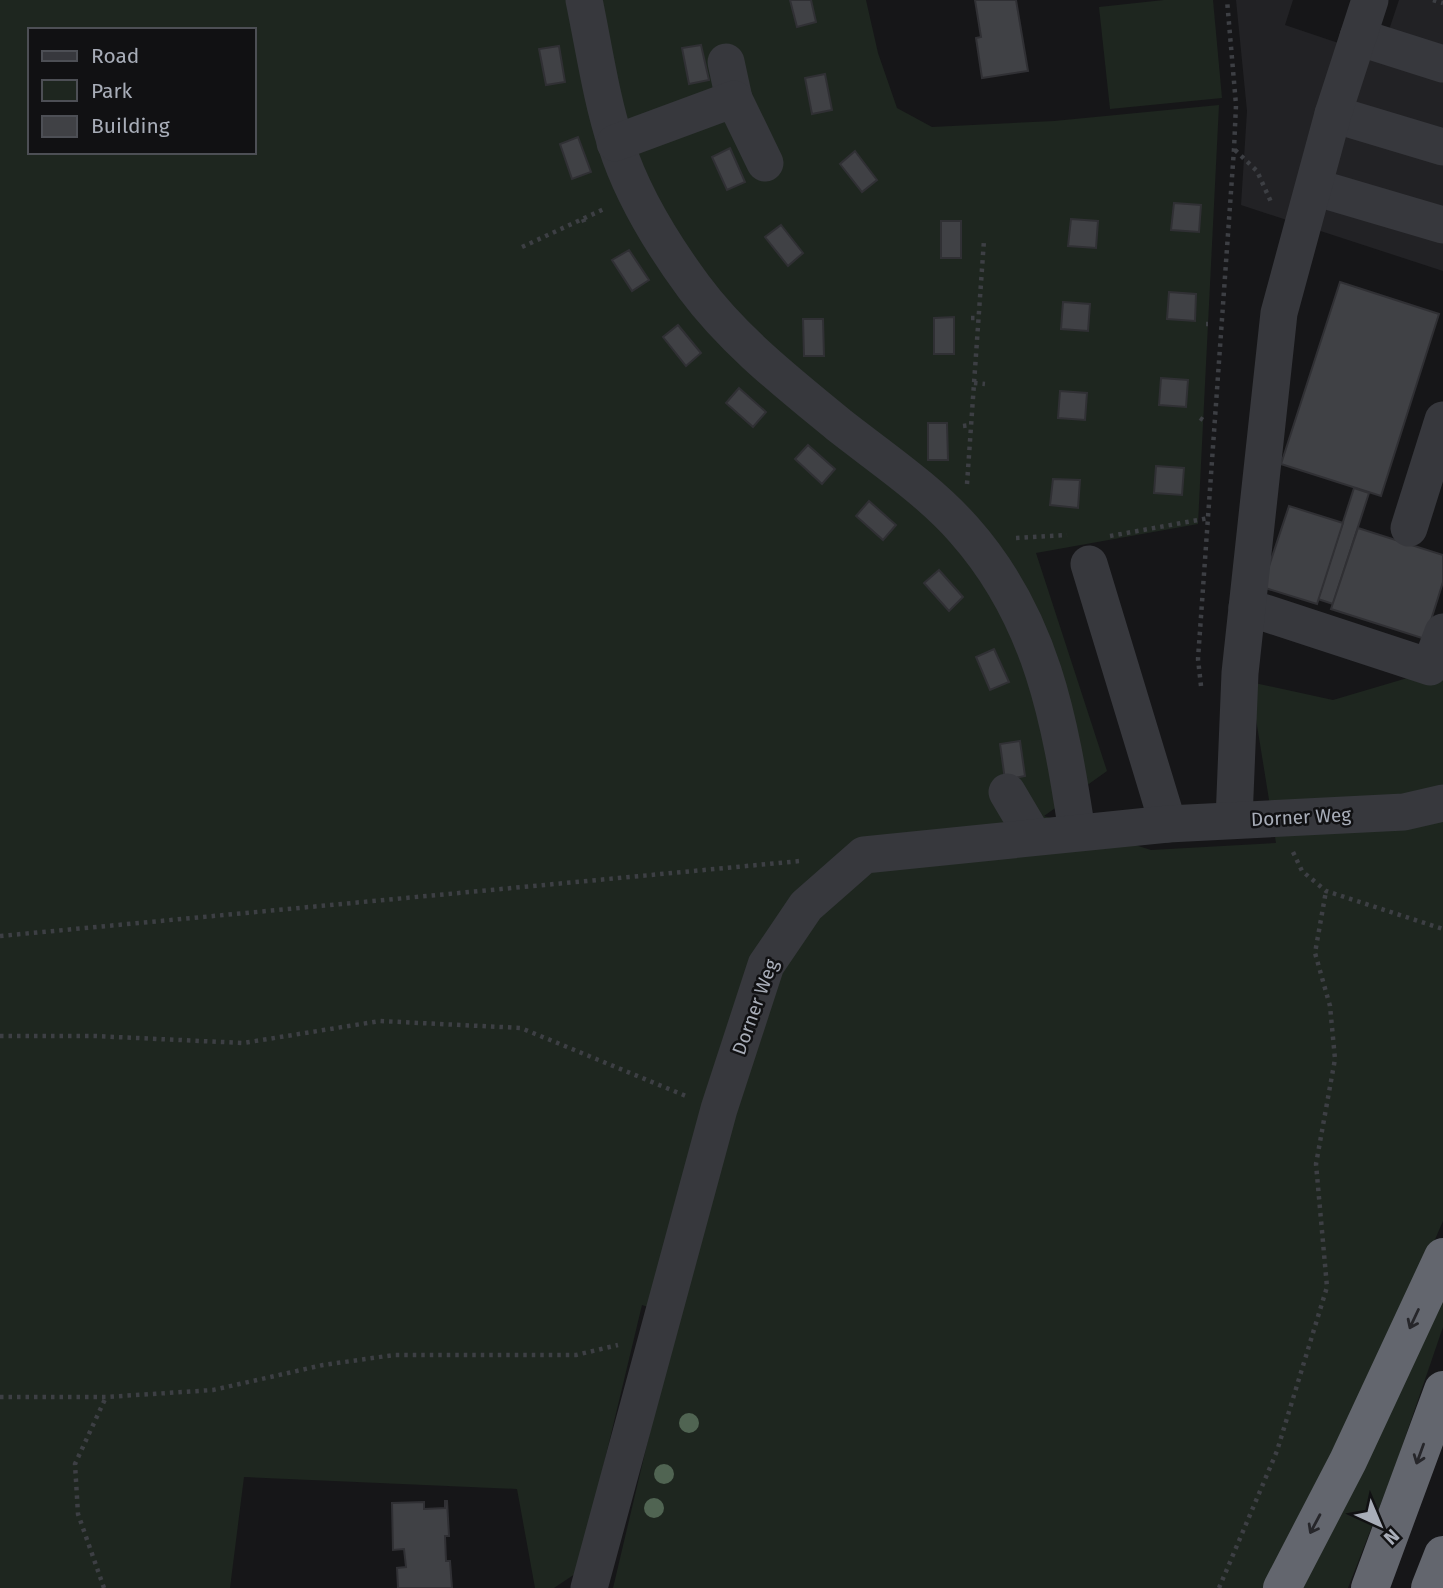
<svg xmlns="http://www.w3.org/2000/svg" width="1443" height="1588" font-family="'Fira Sans',sans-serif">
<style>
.built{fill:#222225}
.green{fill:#1e261f;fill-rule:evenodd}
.building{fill:#404145;stroke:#303034;stroke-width:2}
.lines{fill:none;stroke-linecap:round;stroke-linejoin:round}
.path{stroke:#3d3f44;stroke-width:4.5;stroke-dasharray:3.5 5;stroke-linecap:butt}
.minor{stroke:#37383d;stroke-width:37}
.highway{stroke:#63666e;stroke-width:38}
.tree{fill:#506452}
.oneway{stroke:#26262a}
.labels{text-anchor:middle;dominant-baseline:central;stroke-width:5;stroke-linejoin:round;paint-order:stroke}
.street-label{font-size:19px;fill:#a8adb8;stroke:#111113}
</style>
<rect width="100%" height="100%" fill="#161618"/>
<path class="built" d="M1236 0H1293L1285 25 1380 57 1399 0H1443V271L1241 205 1247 111Z"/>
<g class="green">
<path d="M0 0H866L878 53 897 108 932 127 1054 121 1219 105 1198 524 1036 553 1107 771 1044 816 1151 850 1276 843 1250 682 1333 700 1431 671 1443 661V1221L1386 1353 1266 1588H613L670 1347 673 1315 642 1305 578 1572 554 1588H535L517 1489 244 1477 230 1588H0ZM30 30H254V152H30Z"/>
<path d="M1164 0H1213L1222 98 1110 109 1099 7Z"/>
<path d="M1443 1288V1327L1395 1467 1348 1588H1299Z"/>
</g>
<g class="building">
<path d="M790 0H811L816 22 797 27Z"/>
<path d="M975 0H1016L1028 71 982 78 976 38 981 37Z"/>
<path d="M701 45 709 80 689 84 682 48Z"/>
<path d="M559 46 565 82 546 85 539 49Z"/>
<path d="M825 74 832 110 812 114 805 78Z"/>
<path d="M578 137 591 172 572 179 560 144Z"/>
<path d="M730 148 745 182 727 190 712 157Z"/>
<path d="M855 151 877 180 862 192 840 164Z"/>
<path d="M1174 203 1201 205 1199 232 1171 230Z"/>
<path d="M1071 219 1098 221 1096 248 1068 246Z"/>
<rect x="941" y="221" width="20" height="37"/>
<path d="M781 225 803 253 788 266 765 237Z"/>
<path d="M629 250 649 280 632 291 612 260Z"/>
<path d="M1340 282 1439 314 1381 496 1281 464Z"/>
<path d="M1169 292 1196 294 1195 321 1167 319Z"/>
<path d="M1063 302 1090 304 1088 331 1061 329Z"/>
<path d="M954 317V354H934V318Z"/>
<path d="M803 319H823L824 356H804Z"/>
<path d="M678 325 701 353 686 366 663 337Z"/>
<path d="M1161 378 1188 380 1186 407 1159 405Z"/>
<path d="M739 388 766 412 753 427 726 403Z"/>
<path d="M1060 391 1087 393 1085 420 1058 418Z"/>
<path d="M928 423H947L948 460H928Z"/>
<path d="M808 445 835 469 822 484 795 459Z"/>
<path d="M1156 466 1184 468 1182 495 1154 493Z"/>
<path d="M1053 479 1080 480 1078 508 1050 505Z"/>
<path d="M1354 488 1369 493 1333 604 1318 599Z"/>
<path d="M869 501 896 525 883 540 856 516Z"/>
<path d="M1289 506 1343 523 1317 604 1262 587Z"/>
<path d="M1358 528 1443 555V582L1425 639 1331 609Z"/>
<path d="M939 570 963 597 949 611 924 583Z"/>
<path d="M994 649 1009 682 990 690 976 657Z"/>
<path d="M1020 741 1025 776 1005 780 1000 744Z"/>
<path d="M445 1501H447L449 1536H445L446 1561H450L452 1588H398L397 1568 406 1567 404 1549 393 1550 392 1503 424 1502V1509L445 1508Z"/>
</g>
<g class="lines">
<g class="path">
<path d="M1433 0 1443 3"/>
<path d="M1235 150 1257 171 1271 202"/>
<path d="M583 219 586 227"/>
<path d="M522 247 604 209"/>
<path d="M971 318H979"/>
<path d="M1206 324H1208"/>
<path d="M974 383 985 384"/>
<path d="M1200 418 1203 420"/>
<path d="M963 426 971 425"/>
<path d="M967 484 984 240"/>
<path d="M1110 536 1209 518"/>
<path d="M1016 538 1067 535"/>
<path d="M1201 686 1198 659 1234 149 1236 105 1227 0"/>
<path d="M1293 852 1302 871 1326 891 1443 929"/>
<path d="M0 936 800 861"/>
<path d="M0 1036H95L243 1043 380 1021 521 1028 686 1096"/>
<path d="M0 1397H106L213 1390 323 1365 394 1355H576L618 1345"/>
<path d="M104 1588 78 1514 75 1464 106 1397"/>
<path d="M1219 1588 1277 1451 1327 1287 1316 1164 1335 1059 1330 1006 1315 953 1326 891"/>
</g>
<g class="minor">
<path d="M584 0C594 48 601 98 616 144 632 195 663 245 694 287 734 341 788 383 839 425 881 458 929 490 964 530 1042 618 1060 720 1077 832"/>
<path d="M1358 37 1443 64"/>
<path d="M726 62 734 99"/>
<path d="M1333 114 1443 147"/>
<path d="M615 143 734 99 765 163"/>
<path d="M1314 187 1443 225"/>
<path d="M1409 528 1443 420"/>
<path d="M1089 564 1168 824"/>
<path d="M1247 607 1430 667 1443 632"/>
<path d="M1007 792 1033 836"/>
<path d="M1234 820 1240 673 1279 313 1333 114 1370 0"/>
<path d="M589 1588 719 1109 766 965 806 906 864 855 1168 824 1404 812 1443 803"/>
</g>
<g class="highway">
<path d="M1282 1588 1348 1461 1443 1257"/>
<path d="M1370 1588 1443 1390"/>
<path d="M1430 1588 1443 1555"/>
</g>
</g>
<g class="tree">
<circle cx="689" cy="1423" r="10"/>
<circle cx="664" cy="1474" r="10"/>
<circle cx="654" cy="1508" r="10"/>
</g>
<defs><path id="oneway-shaft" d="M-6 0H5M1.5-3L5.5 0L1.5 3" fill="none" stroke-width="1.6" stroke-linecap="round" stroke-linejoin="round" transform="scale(1.75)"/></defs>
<g class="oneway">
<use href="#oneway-shaft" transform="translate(1414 1319) rotate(115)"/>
<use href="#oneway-shaft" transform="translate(1420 1454) rotate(110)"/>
<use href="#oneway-shaft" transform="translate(1315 1524) rotate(118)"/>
</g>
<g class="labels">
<g class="street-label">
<text transform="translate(1301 817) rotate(-3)">Dorner Weg</text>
<text transform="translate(755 1007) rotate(-70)">Dorner Weg</text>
</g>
</g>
<rect x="28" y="28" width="228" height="126" fill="#111113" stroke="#4d4f55" stroke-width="2"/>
<rect x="42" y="51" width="35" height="10" fill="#37383d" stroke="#4d4f55" stroke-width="2"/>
<text x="91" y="63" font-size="21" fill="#a8adb8">Road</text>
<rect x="42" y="80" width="35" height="21" fill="#1e261f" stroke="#4d4f55" stroke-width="2"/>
<text x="91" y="98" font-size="21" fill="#a8adb8">Park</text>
<rect x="42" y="116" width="35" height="21" fill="#404145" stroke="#4d4f55" stroke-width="2"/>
<text x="91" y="133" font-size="21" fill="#a8adb8">Building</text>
<g transform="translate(1380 1525) rotate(136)" stroke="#111113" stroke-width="5" paint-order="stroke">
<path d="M0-5L12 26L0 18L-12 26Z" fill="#a8adb8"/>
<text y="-10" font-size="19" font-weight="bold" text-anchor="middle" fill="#a8adb8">N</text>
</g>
</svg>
